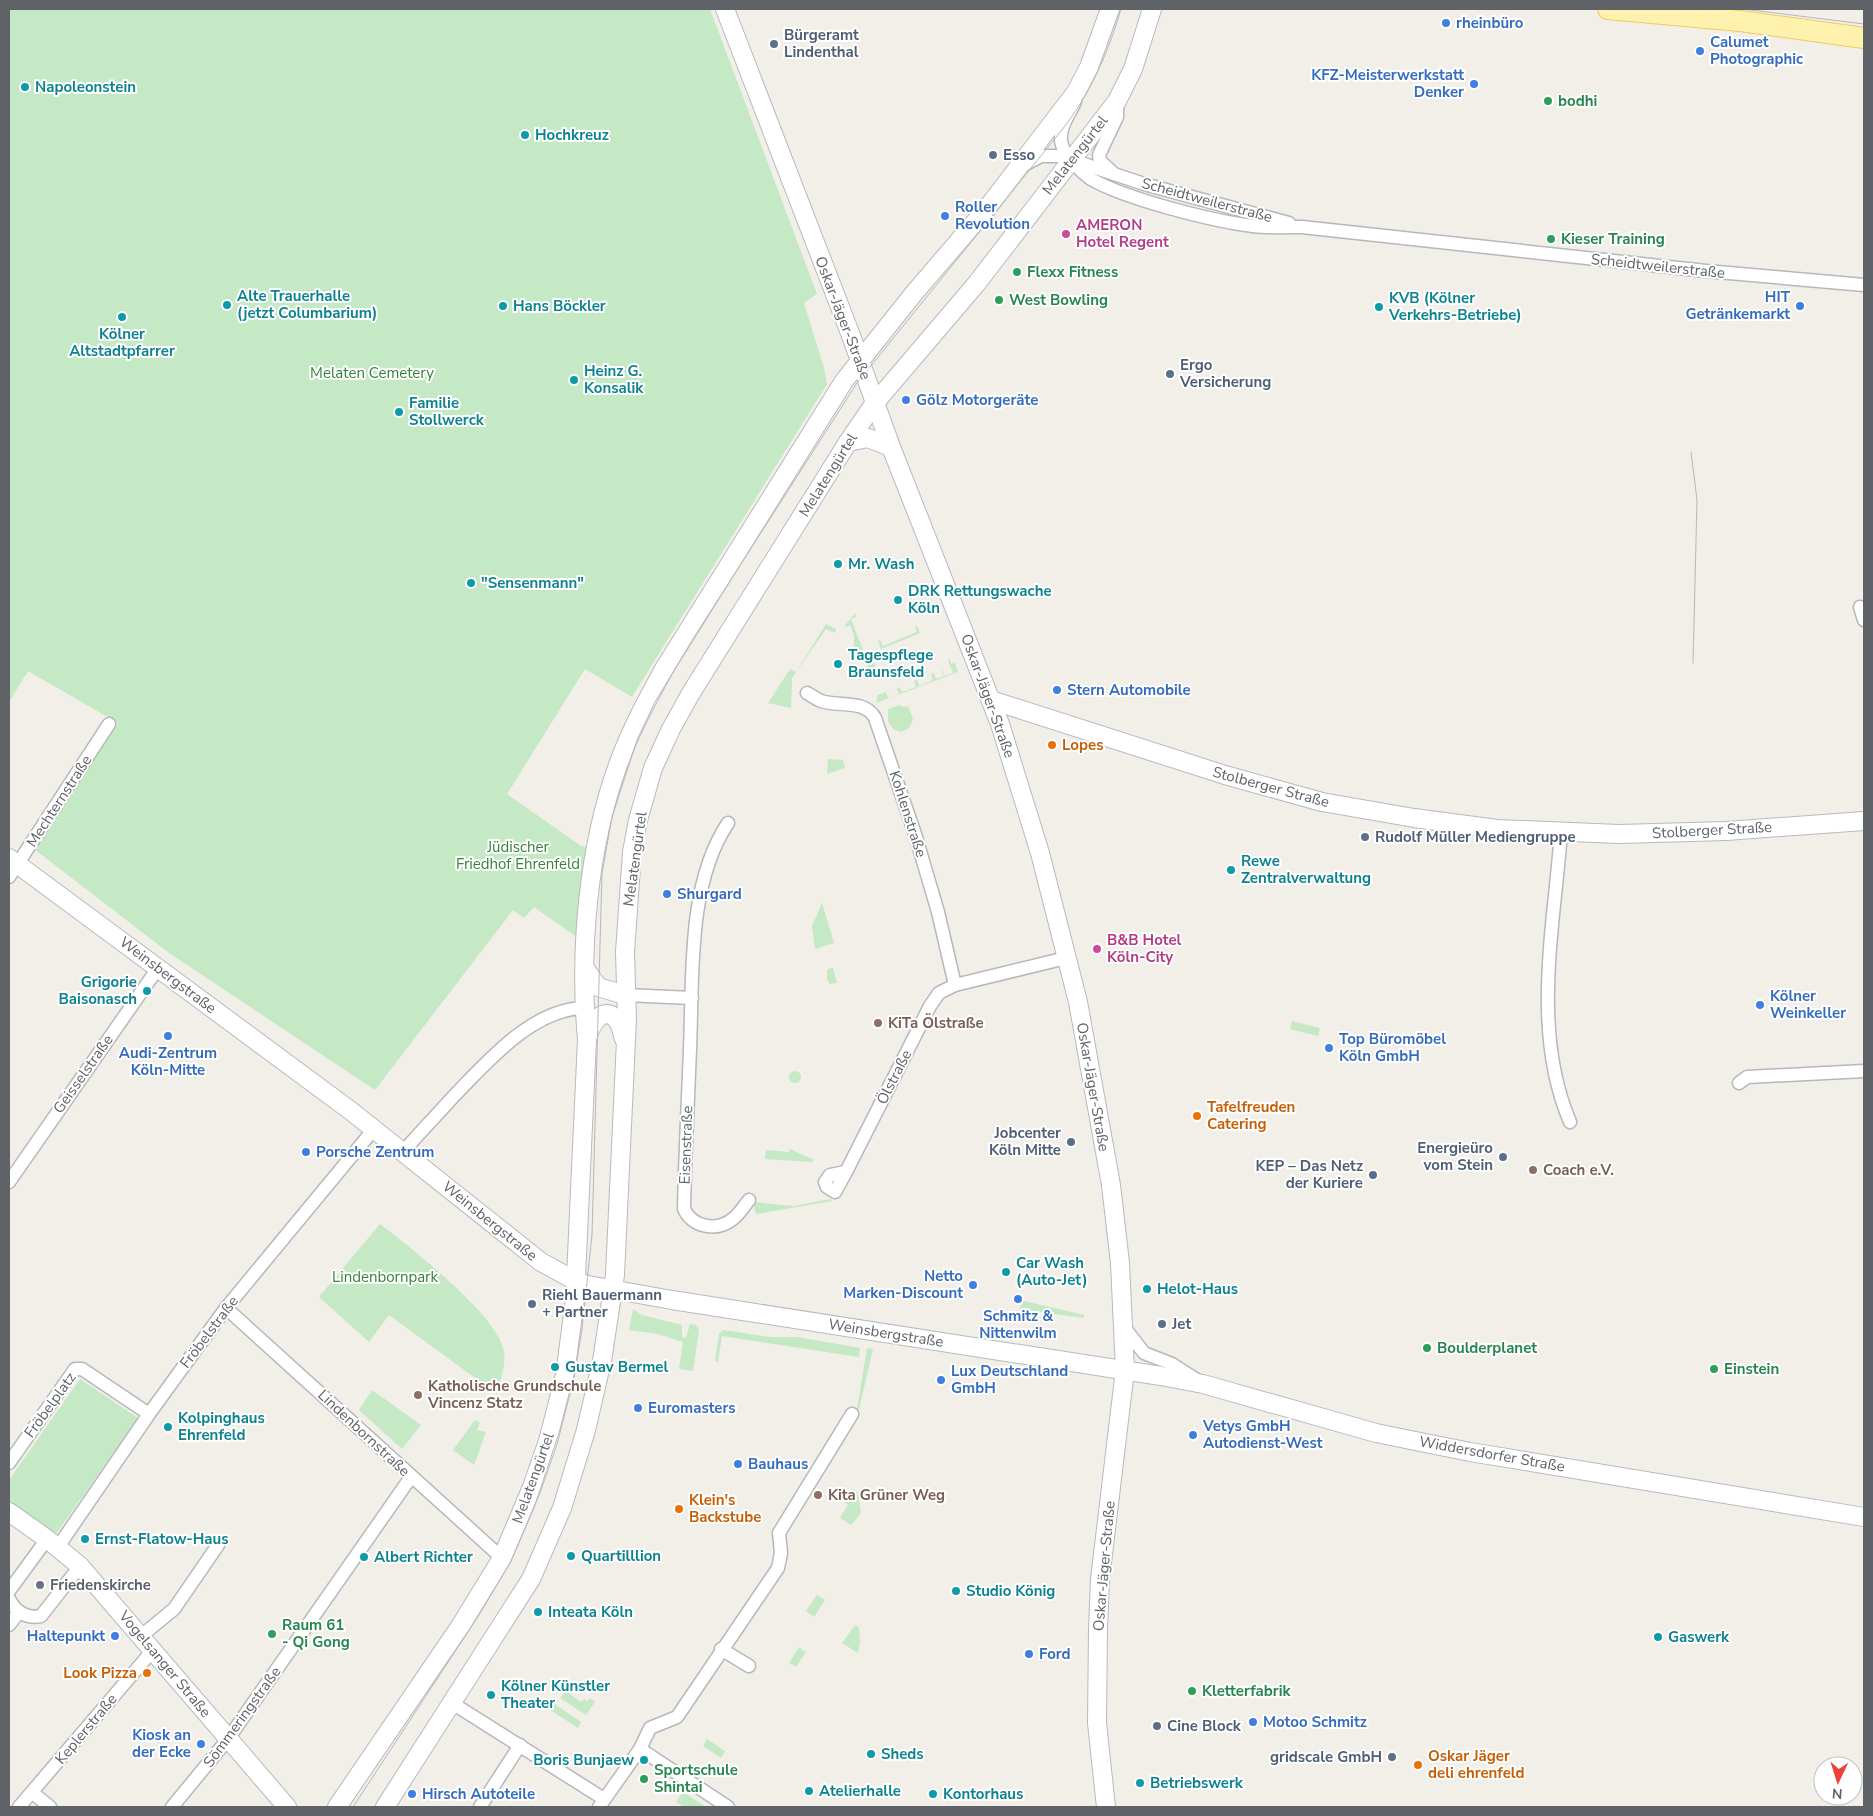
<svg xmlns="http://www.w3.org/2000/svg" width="1873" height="1816" font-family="'Nunito Sans',sans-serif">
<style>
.green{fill:#c5e8c5}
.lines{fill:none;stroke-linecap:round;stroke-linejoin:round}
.street-casing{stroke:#b5b8bc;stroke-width:15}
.secondary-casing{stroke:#b6babf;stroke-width:20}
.primary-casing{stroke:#f2c960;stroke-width:22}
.street{stroke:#fff;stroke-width:12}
.secondary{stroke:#fff;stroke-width:18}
.primary{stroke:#fff2af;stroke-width:20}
.tram{stroke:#b6b7b8;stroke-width:1}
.shop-dot{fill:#3f7fe0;stroke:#fff;stroke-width:2}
.service-dot{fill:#5c6f8a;stroke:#fff;stroke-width:2}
.culture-dot{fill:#0f9aa8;stroke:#fff;stroke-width:2}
.leisure-dot{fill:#2e9e5b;stroke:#fff;stroke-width:2}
.hotel-dot{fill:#d1479c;stroke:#fff;stroke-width:2}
.food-dot{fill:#e8710a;stroke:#fff;stroke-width:2}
.education-dot{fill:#8d6e63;stroke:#fff;stroke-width:2}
.worship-dot{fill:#6b7280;stroke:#fff;stroke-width:2}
.labels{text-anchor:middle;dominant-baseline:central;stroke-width:4;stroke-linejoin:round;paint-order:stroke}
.shop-label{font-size:15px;font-weight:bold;fill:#366cbe;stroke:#fff;text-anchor:start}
.service-label{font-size:15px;font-weight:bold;fill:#4e5e75;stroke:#fff;text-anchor:start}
.culture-label{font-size:15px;font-weight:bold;fill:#0d838f;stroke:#fff;text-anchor:start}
.leisure-label{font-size:15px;font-weight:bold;fill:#27864d;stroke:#fff;text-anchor:start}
.street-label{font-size:15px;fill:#5f6368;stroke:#fff}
.hotel-label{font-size:15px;font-weight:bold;fill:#b23c85;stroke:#fff;text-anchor:start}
.park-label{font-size:15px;fill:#348238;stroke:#fff}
.food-label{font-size:15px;font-weight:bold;fill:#c56008;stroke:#fff;text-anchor:start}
.education-label{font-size:15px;font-weight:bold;fill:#785e54;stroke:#fff;text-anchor:start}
.worship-label{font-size:15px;font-weight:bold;fill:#5b616d;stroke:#fff;text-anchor:start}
</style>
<rect width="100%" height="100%" fill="#f1efe8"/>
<g class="green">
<path d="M9 9H710L817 294 804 303 824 368 827 384 632 697 585 669 507 794 581 846 586 847 580 890 578 938 534 907 524 918 513 910 375 1090 169 953 34 849 118 723 28 671 9 702Z"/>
<path d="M855 613 856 617 851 619 866 658 872 657 877 670 871 672 862 651H854V635L850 625 844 627Z"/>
<path d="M826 624 836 629 835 633 826 629 792 678 791 708 768 703 790 669 796 672Z"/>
<path d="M915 626H917L920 633 881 649 878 641 880 640 883 646 917 632Z"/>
<path d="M950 659 951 664 955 663 958 672 876 703 878 695 886 692 888 698 899 694 897 688 899 687 902 692 916 687 914 681 917 680 919 686 933 680 931 674 934 673 936 679 944 676 939 663 945 676 953 673 948 660Z"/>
<path d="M900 705 903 707 908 706 913 719 909 728 901 732 893 729 888 721V709Z"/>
<path d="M828 759 843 760 845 768 827 774Z"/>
<path d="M822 903 834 943 815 949 812 926Z"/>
<path d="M833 968 837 983 830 984 827 979V969Z"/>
<path d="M1292 1021 1320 1028 1318 1036 1290 1029Z"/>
<circle cx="795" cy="1077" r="6"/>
<path d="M790 1149 814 1160 812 1162 765 1159 766 1150 789 1152Z"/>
<path d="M831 1199 832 1201 756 1214 753 1202 794 1206Z"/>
<path d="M380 1224C410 1247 499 1316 504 1352 506 1365 500 1381 497 1394L389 1315 369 1342 319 1297Z"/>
<path d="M1024 1301 1084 1315V1318L1019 1309Z"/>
<path d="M633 1309 642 1315 682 1325V1337L686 1338 690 1324 696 1325 699 1330 693 1371 679 1369 683 1342 658 1334 629 1330Z"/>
<path d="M723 1330 770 1337H797L860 1348 859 1357 722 1336 718 1362 715 1361 719 1334Z"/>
<path d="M867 1348 873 1349 857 1418 856 1415Z"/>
<path d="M80 1379 138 1418 56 1534 9 1501V1480Z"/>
<path d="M372 1390 421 1425 402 1449 359 1410Z"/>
<path d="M475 1420 480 1422 477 1430 486 1432 474 1465 453 1450Z"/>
<path d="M853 1489 858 1493 861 1513 851 1525 840 1518 848 1505 844 1502Z"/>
<path d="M817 1595 825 1600 814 1617 806 1611Z"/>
<path d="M855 1625 859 1628 860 1642 858 1653 842 1643Z"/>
<path d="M799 1647 806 1652 796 1667 789 1663Z"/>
<path d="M566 1691 581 1702 584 1699 587 1701 590 1698 595 1702 586 1715 560 1698Z"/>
<path d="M547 1699 581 1722 578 1728 543 1705Z"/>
<path d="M707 1739 725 1751 721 1758 703 1746Z"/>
<path d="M683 1792 706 1807H684L676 1802Z"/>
</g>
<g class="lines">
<defs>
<g id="street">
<path d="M1075 102C1069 115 1057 130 1062 145 1065 156 1081 172 1091 179 1126 199 1212 221 1253 226 1269 228 1286 227 1302 227L1706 271 1864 285"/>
<path d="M1022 166 1041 156H1060L1144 184 1289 223"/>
<path d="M1112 172 1100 161 1099 155 1117 117V101"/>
<path d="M1860 607 1864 620"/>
<path d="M807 693C811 695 816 699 821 701 838 707 865 699 875 718L915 834 938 912 955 985"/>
<path d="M728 823C687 884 693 977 690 1049 688 1102 685 1156 684 1209 693 1228 718 1232 734 1218 740 1213 744 1206 749 1200"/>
<path d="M1561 832C1554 928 1531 1030 1570 1122"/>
<path d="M9 877 109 724"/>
<path d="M625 995 692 998"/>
<path d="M1739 1083 1747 1077 1864 1071"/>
<path d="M404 1151C419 1133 437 1115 453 1097 487 1062 532 1009 584 1008"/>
<path d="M846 1172 830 1175 825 1182 827 1187 835 1192 846 1172 930 1006 939 993 955 985 1066 958"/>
<path d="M9 1182 158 968"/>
<path d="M226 1308 502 1558"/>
<path d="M1124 1327 1144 1353 1172 1364 1197 1380"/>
<path d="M9 1463 75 1369H82L149 1414"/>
<path d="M58 1547 149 1414 226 1308 374 1129"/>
<path d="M9 1591 47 1539"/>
<path d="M9 1599C16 1612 26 1619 41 1616L80 1566"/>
<path d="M9 1625 19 1612"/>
<path d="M141 1636 174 1609 218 1545"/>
<path d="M721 1649 749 1666"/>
<path d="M452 1703 604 1799"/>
<path d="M640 1749 728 1807"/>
<path d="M33 1793 50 1807"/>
<path d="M19 1807 153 1650"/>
<path d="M172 1807 228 1739 411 1477"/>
<path d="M480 1807 520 1745"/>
<path d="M599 1807 640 1749 650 1728 677 1717 778 1568 781 1553 779 1533 852 1414"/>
</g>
<g id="secondary">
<path d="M725 9 850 333 891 447 1000 724 1040 853 1078 1002 1111 1185 1120 1263 1125 1370 1100 1579 1098 1630 1097 1723 1106 1807"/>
<path d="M848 442 868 438 891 447"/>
<path d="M991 700 1225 775 1322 802 1414 818 1497 829 1619 834 1726 831 1864 821"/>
<path d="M9 858 351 1111 541 1262 576 1281 588 1285 672 1300 1161 1376 1203 1384 1376 1433 1470 1452 1864 1517"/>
<path d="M586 970 598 987 625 995"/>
<path d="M587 1039C590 1027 602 1003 617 1020 621 1025 622 1033 624 1039"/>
<path d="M9 1512 47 1539 80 1566 287 1807"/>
<path d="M337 1807 461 1625 502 1558 532 1487 548 1441 565 1375 575 1299 587 1039C579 952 588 847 618 765 630 731 647 700 664 669L844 381 915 292 988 207 1076 92 1089 67 1110 9"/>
<path d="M385 1807 531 1579 562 1508 586 1430 602 1361 615 1275 627 1019 625 952 632 852 638 820 653 768 671 729 691 693 848 442 874 404 977 283 1117 101 1133 69 1152 9"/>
</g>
<path id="primary" d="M1608 9 1740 21 1864 38"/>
</defs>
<use href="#street" class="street-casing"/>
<use href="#secondary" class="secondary-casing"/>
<use href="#primary" class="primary-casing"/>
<use href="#street" class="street"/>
<use href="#secondary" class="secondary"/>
<use href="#primary" class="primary"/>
<g class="tram">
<path d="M1743 9 1864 24"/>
<path d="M1691 452 1697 500 1693 663"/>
<path d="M353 1807 479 1615 510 1563 534 1508 559 1433 575 1371 582 1329 592 1235 602 873 612 817 637 740 655 702 696 634 857 383 1061 131C1090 95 1108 53 1121 9"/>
</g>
</g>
<g class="shop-dot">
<circle cx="1446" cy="23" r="5"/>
<circle cx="1700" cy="51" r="5"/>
<circle cx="1474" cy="84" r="5"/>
<circle cx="945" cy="216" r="5"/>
<circle cx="1800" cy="306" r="5"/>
<circle cx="906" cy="400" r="5"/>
<circle cx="1057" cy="690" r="5"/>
<circle cx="667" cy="894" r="5"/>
<circle cx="1760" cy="1005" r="5"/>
<circle cx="168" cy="1036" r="5"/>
<circle cx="1329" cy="1048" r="5"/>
<circle cx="306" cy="1152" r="5"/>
<circle cx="973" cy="1285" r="5"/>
<circle cx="1018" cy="1299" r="5"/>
<circle cx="941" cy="1380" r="5"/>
<circle cx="638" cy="1408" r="5"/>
<circle cx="1193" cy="1435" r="5"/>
<circle cx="738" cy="1464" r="5"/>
<circle cx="115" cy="1636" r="5"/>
<circle cx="1029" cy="1654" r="5"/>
<circle cx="1253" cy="1722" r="5"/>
<circle cx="201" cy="1744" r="5"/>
<circle cx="412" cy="1794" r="5"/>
</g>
<g class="service-dot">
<circle cx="774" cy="44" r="5"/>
<circle cx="993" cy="155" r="5"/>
<circle cx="1170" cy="374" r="5"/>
<circle cx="1365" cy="837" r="5"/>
<circle cx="1071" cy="1142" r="5"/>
<circle cx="1503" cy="1157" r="5"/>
<circle cx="1373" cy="1175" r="5"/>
<circle cx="532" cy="1304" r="5"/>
<circle cx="1162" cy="1324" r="5"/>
<circle cx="1157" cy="1726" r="5"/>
<circle cx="1392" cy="1757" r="5"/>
</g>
<g class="culture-dot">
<circle cx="25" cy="87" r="5"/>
<circle cx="525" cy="135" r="5"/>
<circle cx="227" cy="305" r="5"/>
<circle cx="503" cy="306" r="5"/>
<circle cx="1379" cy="307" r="5"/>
<circle cx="122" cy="317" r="5"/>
<circle cx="574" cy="380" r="5"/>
<circle cx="399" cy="412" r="5"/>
<circle cx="838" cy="564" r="5"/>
<circle cx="471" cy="583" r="5"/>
<circle cx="898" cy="600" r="5"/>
<circle cx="838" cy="664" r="5"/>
<circle cx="1231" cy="870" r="5"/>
<circle cx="147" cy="991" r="5"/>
<circle cx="1006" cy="1272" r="5"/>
<circle cx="1147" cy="1289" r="5"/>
<circle cx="555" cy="1367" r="5"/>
<circle cx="168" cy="1427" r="5"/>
<circle cx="85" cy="1539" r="5"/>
<circle cx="571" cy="1556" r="5"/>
<circle cx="364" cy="1557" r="5"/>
<circle cx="956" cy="1591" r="5"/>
<circle cx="538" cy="1612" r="5"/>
<circle cx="1658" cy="1637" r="5"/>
<circle cx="491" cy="1695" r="5"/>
<circle cx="871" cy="1754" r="5"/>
<circle cx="644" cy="1760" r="5"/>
<circle cx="1140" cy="1783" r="5"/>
<circle cx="809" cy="1791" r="5"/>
<circle cx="933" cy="1794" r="5"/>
</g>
<g class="leisure-dot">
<circle cx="1548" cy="101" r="5"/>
<circle cx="1551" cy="239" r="5"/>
<circle cx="1017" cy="272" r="5"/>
<circle cx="999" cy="300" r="5"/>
<circle cx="1427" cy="1348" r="5"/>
<circle cx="1714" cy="1369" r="5"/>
<circle cx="272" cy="1634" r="5"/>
<circle cx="1192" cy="1691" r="5"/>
<circle cx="644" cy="1779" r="5"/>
</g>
<g class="hotel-dot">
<circle cx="1066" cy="234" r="5"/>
<circle cx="1097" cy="949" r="5"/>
</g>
<g class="food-dot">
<circle cx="1052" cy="745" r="5"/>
<circle cx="1197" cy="1116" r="5"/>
<circle cx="679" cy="1509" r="5"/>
<circle cx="147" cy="1673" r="5"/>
<circle cx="1418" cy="1765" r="5"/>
</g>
<g class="education-dot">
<circle cx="878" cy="1023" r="5"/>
<circle cx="1533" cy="1170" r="5"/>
<circle cx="418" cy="1395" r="5"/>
<circle cx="818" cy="1495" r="5"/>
</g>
<circle class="worship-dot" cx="40" cy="1585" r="5"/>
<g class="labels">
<g class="shop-label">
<text x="1456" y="23">rheinbüro</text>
<text x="1710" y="42">Calumet<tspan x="1710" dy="17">Photographic</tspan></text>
<text x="1464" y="75" text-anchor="end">KFZ-Meisterwerkstatt<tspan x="1464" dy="17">Denker</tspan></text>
<text x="955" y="207">Roller<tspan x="955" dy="17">Revolution</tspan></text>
<text x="1790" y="297" text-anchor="end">HIT<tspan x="1790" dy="17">Getränkemarkt</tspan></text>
<text x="916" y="400">Gölz Motorgeräte</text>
<text x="1067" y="690">Stern Automobile</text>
<text x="677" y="894">Shurgard</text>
<text x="1770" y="996">Kölner<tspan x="1770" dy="17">Weinkeller</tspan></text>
<text x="1339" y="1039">Top Büromöbel<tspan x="1339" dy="17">Köln GmbH</tspan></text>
<text x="168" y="1053" text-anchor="middle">Audi-Zentrum<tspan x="168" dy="17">Köln-Mitte</tspan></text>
<text x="316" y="1152">Porsche Zentrum</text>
<text x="963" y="1276" text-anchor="end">Netto<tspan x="963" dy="17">Marken-Discount</tspan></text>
<text x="1018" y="1316" text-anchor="middle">Schmitz &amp;<tspan x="1018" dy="17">Nittenwilm</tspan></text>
<text x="951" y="1371">Lux Deutschland<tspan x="951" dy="17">GmbH</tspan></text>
<text x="648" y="1408">Euromasters</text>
<text x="1203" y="1426">Vetys GmbH<tspan x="1203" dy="17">Autodienst-West</tspan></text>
<text x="748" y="1464">Bauhaus</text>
<text x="105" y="1636" text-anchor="end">Haltepunkt</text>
<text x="1039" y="1654">Ford</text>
<text x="1263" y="1722">Motoo Schmitz</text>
<text x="191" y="1735" text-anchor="end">Kiosk an<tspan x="191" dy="17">der Ecke</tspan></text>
<text x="422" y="1794">Hirsch Autoteile</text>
</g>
<g class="service-label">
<text x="784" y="35">Bürgeramt<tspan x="784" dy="17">Lindenthal</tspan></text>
<text x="1003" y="155">Esso</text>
<text x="1180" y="365">Ergo<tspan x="1180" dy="17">Versicherung</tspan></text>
<text x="1375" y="837">Rudolf Müller Mediengruppe</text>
<text x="1061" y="1133" text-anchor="end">Jobcenter<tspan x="1061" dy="17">Köln Mitte</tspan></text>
<text x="1493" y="1148" text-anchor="end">Energieüro<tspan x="1493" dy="17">vom Stein</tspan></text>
<text x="1363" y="1166" text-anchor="end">KEP – Das Netz<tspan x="1363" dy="17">der Kuriere</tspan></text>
<text x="542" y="1295">Riehl Bauermann<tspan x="542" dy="17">+ Partner</tspan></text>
<text x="1172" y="1324">Jet</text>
<text x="1167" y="1726">Cine Block</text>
<text x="1382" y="1757" text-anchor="end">gridscale GmbH</text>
</g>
<g class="culture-label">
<text x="35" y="87">Napoleonstein</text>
<text x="535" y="135">Hochkreuz</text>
<text x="237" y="296">Alte Trauerhalle<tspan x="237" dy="17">(jetzt Columbarium)</tspan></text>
<text x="1389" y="298">KVB (Kölner<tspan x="1389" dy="17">Verkehrs-Betriebe)</tspan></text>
<text x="513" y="306">Hans Böckler</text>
<text x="122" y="334" text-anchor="middle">Kölner<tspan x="122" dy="17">Altstadtpfarrer</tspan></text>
<text x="584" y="371">Heinz G.<tspan x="584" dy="17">Konsalik</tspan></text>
<text x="409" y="403">Familie<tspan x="409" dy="17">Stollwerck</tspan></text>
<text x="848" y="564">Mr. Wash</text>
<text x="481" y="583">"Sensenmann"</text>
<text x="908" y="591">DRK Rettungswache<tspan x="908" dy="17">Köln</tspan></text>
<text x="848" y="655">Tagespflege<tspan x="848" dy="17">Braunsfeld</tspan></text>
<text x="1241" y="861">Rewe<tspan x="1241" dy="17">Zentralverwaltung</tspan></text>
<text x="137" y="982" text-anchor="end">Grigorie<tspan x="137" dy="17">Baisonasch</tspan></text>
<text x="1016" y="1263">Car Wash<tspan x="1016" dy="17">(Auto-Jet)</tspan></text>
<text x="1157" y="1289">Helot-Haus</text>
<text x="565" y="1367">Gustav Bermel</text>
<text x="178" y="1418">Kolpinghaus<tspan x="178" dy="17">Ehrenfeld</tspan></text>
<text x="95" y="1539">Ernst-Flatow-Haus</text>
<text x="581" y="1556">Quartilllion</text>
<text x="374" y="1557">Albert Richter</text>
<text x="966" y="1591">Studio König</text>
<text x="548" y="1612">Inteata Köln</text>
<text x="1668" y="1637">Gaswerk</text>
<text x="501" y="1686">Kölner Künstler<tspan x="501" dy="17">Theater</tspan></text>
<text x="881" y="1754">Sheds</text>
<text x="634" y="1760" text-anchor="end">Boris Bunjaew</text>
<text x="1150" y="1783">Betriebswerk</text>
<text x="819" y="1791">Atelierhalle</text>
<text x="943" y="1794">Kontorhaus</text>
</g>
<g class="leisure-label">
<text x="1558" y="101">bodhi</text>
<text x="1561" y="239">Kieser Training</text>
<text x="1027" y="272">Flexx Fitness</text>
<text x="1009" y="300">West Bowling</text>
<text x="1437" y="1348">Boulderplanet</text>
<text x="1724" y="1369">Einstein</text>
<text x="282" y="1625">Raum 61<tspan x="282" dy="17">- Qi Gong</tspan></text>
<text x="1202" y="1691">Kletterfabrik</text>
<text x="654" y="1770">Sportschule<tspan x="654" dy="17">Shintai</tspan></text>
</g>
<g class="street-label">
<text transform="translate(1075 155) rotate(-52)">Melatengürtel</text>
<text transform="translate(1207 200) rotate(15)">Scheidtweilerstraße</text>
<text transform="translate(1658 266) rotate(6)">Scheidtweilerstraße</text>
<text transform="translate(843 318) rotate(69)">Oskar-Jäger-Straße</text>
<text transform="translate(828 475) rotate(-58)">Melatengürtel</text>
<text transform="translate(988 696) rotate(70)">Oskar-Jäger-Straße</text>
<text transform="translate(1271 787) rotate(15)">Stolberger Straße</text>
<text transform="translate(59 801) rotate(-57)">Mechternstraße</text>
<text transform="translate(908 814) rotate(72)">Kohlenstraße</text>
<text transform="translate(1712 830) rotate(-3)">Stolberger Straße</text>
<text transform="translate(635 859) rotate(-82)">Melatengürtel</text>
<text transform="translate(168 975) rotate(37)">Weinsbergstraße</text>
<text transform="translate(83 1074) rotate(-55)">Geisselstraße</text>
<text transform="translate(894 1077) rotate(-63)">Ölstraße</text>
<text transform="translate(1093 1087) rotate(80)">Oskar-Jäger-Straße</text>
<text transform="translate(686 1145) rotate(-88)">Eisenstraße</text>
<text transform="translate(490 1221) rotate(39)">Weinsbergstraße</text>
<text transform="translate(209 1332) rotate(-53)">Fröbelstraße</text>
<text transform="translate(886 1333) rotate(9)">Weinsbergstraße</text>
<text transform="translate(50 1405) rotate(-54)">Fröbelplatz</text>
<text transform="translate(364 1433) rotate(43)">Lindenbornstraße</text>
<text transform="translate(1492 1454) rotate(10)">Widdersdorfer Straße</text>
<text transform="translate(533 1478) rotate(-70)">Melatengürtel</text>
<text transform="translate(1104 1566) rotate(-85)">Oskar-Jäger-Straße</text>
<text transform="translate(165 1664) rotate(50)">Vogelsanger Straße</text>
<text transform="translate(242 1717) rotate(-54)">Sömmeringstraße</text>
<text transform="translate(86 1729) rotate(-50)">Keplerstraße</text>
</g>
<g class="hotel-label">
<text x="1076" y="225">AMERON<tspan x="1076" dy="17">Hotel Regent</tspan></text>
<text x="1107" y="940">B&amp;B Hotel<tspan x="1107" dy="17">Köln-City</tspan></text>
</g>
<g class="park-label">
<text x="372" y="373">Melaten Cemetery</text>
<text x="518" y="847">Jüdischer<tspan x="518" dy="17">Friedhof Ehrenfeld</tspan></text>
<text x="385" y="1277">Lindenbornpark</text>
</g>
<g class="food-label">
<text x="1062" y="745">Lopes</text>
<text x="1207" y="1107">Tafelfreuden<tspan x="1207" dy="17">Catering</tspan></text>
<text x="689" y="1500">Klein's<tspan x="689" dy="17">Backstube</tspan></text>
<text x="137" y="1673" text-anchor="end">Look Pizza</text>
<text x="1428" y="1756">Oskar Jäger<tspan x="1428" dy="17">deli ehrenfeld</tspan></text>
</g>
<g class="education-label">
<text x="888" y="1023">KiTa Ölstraße</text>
<text x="1543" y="1170">Coach e.V.</text>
<text x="428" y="1386">Katholische Grundschule<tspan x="428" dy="17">Vincenz Statz</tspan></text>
<text x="828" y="1495">Kita Grüner Weg</text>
</g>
<g class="worship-label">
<text x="50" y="1585">Friedenskirche</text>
</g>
</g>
<rect width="1873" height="1816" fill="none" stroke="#5f6368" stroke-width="20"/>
<g transform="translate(1838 1781) rotate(184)"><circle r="24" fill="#ffffff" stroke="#bfc1c3"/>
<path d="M0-4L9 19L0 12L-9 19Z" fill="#ea4335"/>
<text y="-8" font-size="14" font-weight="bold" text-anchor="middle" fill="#5f6368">N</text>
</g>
</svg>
